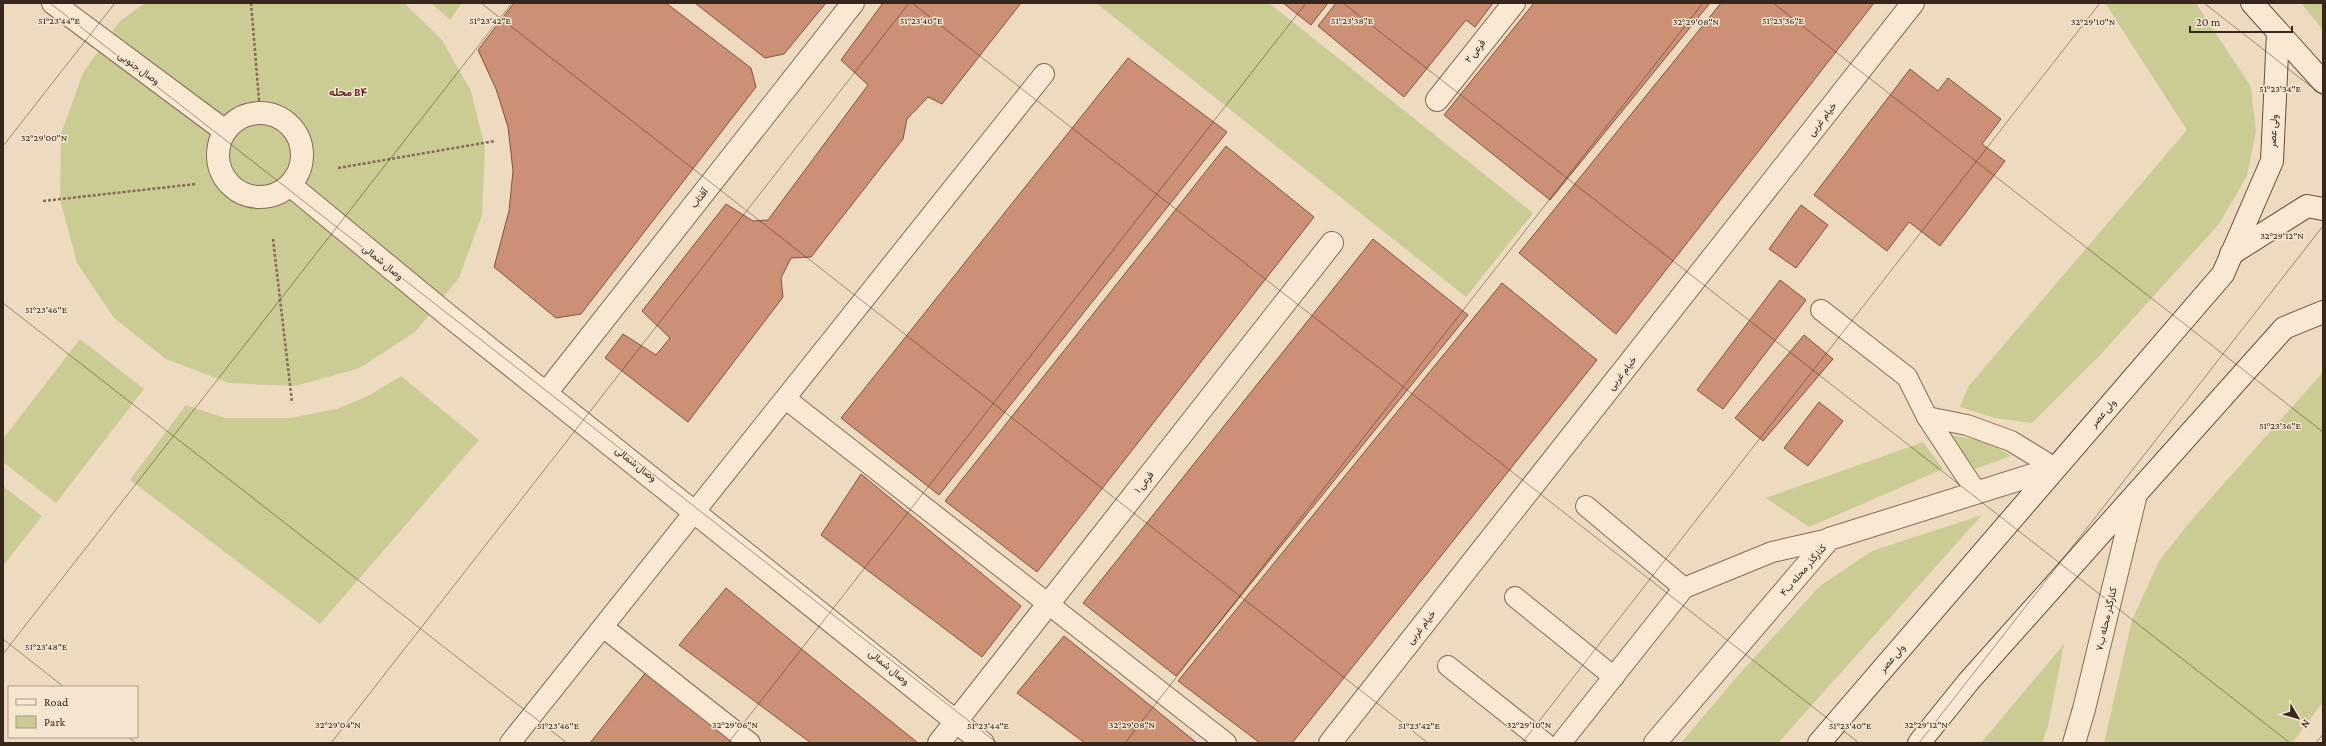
<svg xmlns="http://www.w3.org/2000/svg" width="2326" height="746" font-family="'Crimson Pro',Vazirmatn,serif">
<style>
.green{fill:#cbcb94}
.building{fill:#cc9075;stroke:#85523e}
.lines{fill:none;stroke-linecap:round;stroke-linejoin:round}
.service-casing{stroke:#866b58;stroke-width:22}
.minor-casing{stroke:#866b58;stroke-width:24}
.tertiary-casing{stroke:#866b58;stroke-width:24}
.secondary-casing{stroke:#684d3b;stroke-width:24}
.path{stroke:#866b58;stroke-width:2.5;stroke-dasharray:3 2;stroke-linecap:butt}
.service{stroke:#f9e9d2;stroke-width:20}
.minor{stroke:#f9e9d2;stroke-width:22}
.tertiary{stroke:#f9e9d2;stroke-width:22}
.secondary{stroke:#f9e9d2;stroke-width:22}
.ticks{fill:none;stroke:#36261c;stroke-width:1;stroke-opacity:0.45}
.labels{text-anchor:middle;dominant-baseline:central;stroke-width:3;stroke-linejoin:round;paint-order:stroke}
.street-label{font-size:10px;fill:#36261c;stroke:#f5e6cf}
.neighbourhood-label{font-size:11px;font-weight:bold;fill:#62231c;stroke:#f5e6cf}
.ticks-label{font-size:10px;text-anchor:middle;fill:#36261c;stroke:#f5e6cf;stroke-width:3;stroke-linejoin:round;paint-order:stroke}
</style>
<rect width="100%" height="100%" fill="#eedbbf"/>
<g class="green">
<path d="M145 3H404L442 40 471 91 485 148 482 215 459 278 416 331 360 368 295 386 229 383 166 359 114 318 77 263 60 199 61 134 83 73 120 21Z"/>
<path d="M431 3H462L450 20Z"/>
<path d="M1096 3H1269L1533 213 1466 297Z"/>
<path d="M2105 3H2196L2251 87 2256 131 2247 176 2219 224 2101 354 2032 423 1995 418 1960 407 1968 387 2187 130Z"/>
<path d="M2302 3H2323V30L2301 3Z"/>
<path d="M80 339 144 389 56 503 3 462V439Z"/>
<path d="M2323 372V702L2292 743H2104L2132 620 2159 561 2189 523Z"/>
<path d="M401 376 479 440 320 624 130 480 186 405 225 418H290L337 409 370 395Z"/>
<path d="M1950 435 1989 442 2011 456 1975 469Z"/>
<path d="M1923 442 1943 469 1809 527 1766 498Z"/>
<path d="M3 486 42 516 3 566Z"/>
<path d="M1982 515 1778 743H1681L1741 672 1820 586 1872 551Z"/>
<path d="M2064 644 2048 726 2042 743H1981Z"/>
</g>
<g class="building">
<path d="M514 3H666L751 68 756 87 581 314 556 318 494 267 509 211 513 171 508 127 496 89 478 50Z"/>
<path d="M695 3H826L784 54 765 58Z"/>
<path d="M883 3H1021L942 104 928 97 907 119 903 139 811 257 791 258 781 278 783 297 688 422 605 358 623 334 656 355 670 338 642 311 726 204 753 221 768 220 868 85 841 60Z"/>
<path d="M1283 3H1328L1311 25Z"/>
<path d="M1336 3H1493L1475 27 1466 20 1404 97 1318 26Z"/>
<path d="M1534 3H1710L1550 200 1444 115Z"/>
<path d="M1721 3H1874L1616 334 1519 253Z"/>
<path d="M1128 58 1227 132 939 495 841 418Z"/>
<path d="M1910 69 1938 91 1948 78 2001 119 1982 144 2005 161 1940 246 1909 222 1887 251 1814 195Z"/>
<path d="M1226 146 1314 217 1037 572 945 501Z"/>
<path d="M1801 205 1828 225 1796 268 1769 249Z"/>
<path d="M1373 239 1468 315 1176 676 1083 603Z"/>
<path d="M1780 280 1806 300 1723 409 1697 390Z"/>
<path d="M1502 283 1597 360 1292 743H1260L1178 681Z"/>
<path d="M1804 335 1833 359 1763 441 1735 418Z"/>
<path d="M1819 402 1843 421 1808 466 1784 448Z"/>
<path d="M861 474 1021 606 982 657 821 535Z"/>
<path d="M726 588 918 743H811L679 645Z"/>
<path d="M1064 636 1197 743H1085L1017 693Z"/>
<path d="M650 667 741 743H590Z"/>
</g>
<g class="lines">
<defs>
<g id="service">
<path d="M1821 310 1907 377 1927 417 1977 493"/>
<path d="M786 399 1226 743"/>
<path d="M1927 417 1967 425 2011 441 2055 468"/>
<path d="M1586 506 1684 588"/>
<path d="M1515 597 1614 677"/>
<path d="M603 627 750 743"/>
<path d="M1448 666 1545 743"/>
<path d="M510 743 1044 74"/>
<path d="M1561 743 1684 588 1772 552 1829 539"/>
</g>
<g id="minor">
<path d="M1437 100 1514 3"/>
<path d="M939 743 1332 243"/>
</g>
<g id="tertiary">
<path d="M53 3 225 131"/>
<circle cx="260" cy="155" r="42"/>
<path d="M290 185 449 316 983 743"/>
<path d="M546 393 853 3"/>
<path d="M1330 743 1913 3"/>
<path d="M1655 743 1829 539 2055 468"/>
<path d="M2074 743 2084 709 2136 494"/>
</g>
<g id="secondary">
<path d="M2252 3 2323 82"/>
<path d="M2231 254 2307 206 2323 209"/>
<path d="M1819 743 2223 274 2272 161 2278 32"/>
<path d="M1919 743 1969 681 2284 328 2323 312"/>
</g>
</defs>
<use href="#service" class="service-casing"/>
<use href="#minor" class="minor-casing"/>
<use href="#tertiary" class="tertiary-casing"/>
<use href="#secondary" class="secondary-casing"/>
<g class="path">
<path d="M251 3 260 112"/>
<path d="M338 168 495 141"/>
<path d="M43 201 196 184"/>
<path d="M273 239 292 402"/>
</g>
<use href="#service" class="service"/>
<use href="#minor" class="minor"/>
<use href="#tertiary" class="tertiary"/>
<use href="#secondary" class="secondary"/>
</g>
<path class="ticks" d="M50 3 997 743M481 3 1428 743M912 3 1859 743M1343 3 2290 743M1773 3 2323 432M2204 3 2323 96M3 146 115 3M3 303 567 743M3 639 64 687M3 654 512 3M128 737 136 743M331 743 909 3M728 743 1306 3M1125 743 1703 3M1522 743 2100 3M1919 743 2323 226M2316 743 2323 734"/>
<g class="labels">
<g class="street-label">
<text transform="translate(1475 51) rotate(-52)">فرعی ۲</text>
<text transform="translate(139 68) rotate(36)">وصال جنوبی</text>
<text transform="translate(1822 119) rotate(-52)">خیام غربی</text>
<text transform="translate(2273 131) rotate(-87)">ولی عصر</text>
<text transform="translate(699 198) rotate(-52)">آفتاب</text>
<text transform="translate(383 262) rotate(39)">وصال شمالی</text>
<text transform="translate(1622 373) rotate(-52)">خیام غربی</text>
<text transform="translate(2103 413) rotate(-49)">ولی عصر</text>
<text transform="translate(636 464) rotate(38)">وصال شمالی</text>
<text transform="translate(1144 482) rotate(-52)">فرعی ۱</text>
<text transform="translate(1803 570) rotate(-49)">کنارگذر محله ب۴</text>
<text transform="translate(2106 619) rotate(-77)">کنارگذر محله ب۷</text>
<text transform="translate(1421 627) rotate(-52)">خیام غربی</text>
<text transform="translate(1892 658) rotate(-49)">ولی عصر</text>
<text transform="translate(889 667) rotate(39)">وصال شمالی</text>
</g>
<g class="neighbourhood-label">
<text x="348" y="92">محله B۴</text>
</g>
</g>
<g class="ticks-label">
<text x="59" y="24">51°23'44"E</text>
<text x="490" y="24">51°23'42"E</text>
<text x="921" y="24">51°23'40"E</text>
<text x="1352" y="24">51°23'38"E</text>
<text x="1783" y="24">51°23'36"E</text>
<text x="1696" y="25">32°29'08"N</text>
<text x="2093" y="25">32°29'10"N</text>
<text x="2280" y="92">51°23'34"E</text>
<text x="44" y="141">32°29'00"N</text>
<text x="2282" y="239">32°29'12"N</text>
<text x="46" y="313">51°23'46"E</text>
<text x="2280" y="429">51°23'36"E</text>
<text x="46" y="650">51°23'48"E</text>
<text x="338" y="728">32°29'04"N</text>
<text x="735" y="728">32°29'06"N</text>
<text x="1132" y="728">32°29'08"N</text>
<text x="1529" y="728">32°29'10"N</text>
<text x="1926" y="728">32°29'12"N</text>
<text x="558" y="729">51°23'46"E</text>
<text x="988" y="729">51°23'44"E</text>
<text x="1419" y="729">51°23'42"E</text>
<text x="1850" y="729">51°23'40"E</text>
</g>
<rect width="2326" height="746" fill="none" stroke="#36261c" stroke-width="8"/>
<rect x="8" y="686" width="130" height="52" fill="#f5e6cf" stroke="#a99987"/>
<rect x="16" y="699" width="20" height="6" fill="#f9e9d2" stroke="#a99987"/>
<text x="44" y="706" font-size="12" fill="#36261c">Road</text>
<rect x="16" y="716" width="20" height="12" fill="#cbcb94" stroke="#a99987"/>
<text x="44" y="726" font-size="12" fill="#36261c">Park</text>
<g transform="translate(2298 718) rotate(128)" stroke="#f5e6cf" stroke-width="3" paint-order="stroke">
<path d="M0-3L7 15L0 10L-7 15Z" fill="#36261c"/>
<text y="-6" font-size="11" font-weight="bold" text-anchor="middle" fill="#36261c">N</text>
</g>
<path d="M2190 26v6h102v-6" fill="none" stroke="#36261c" stroke-width="2"/>
<text x="2196" y="26" font-size="12" fill="#36261c" stroke="#f5e6cf" stroke-width="3" paint-order="stroke">20 m</text>
</svg>
